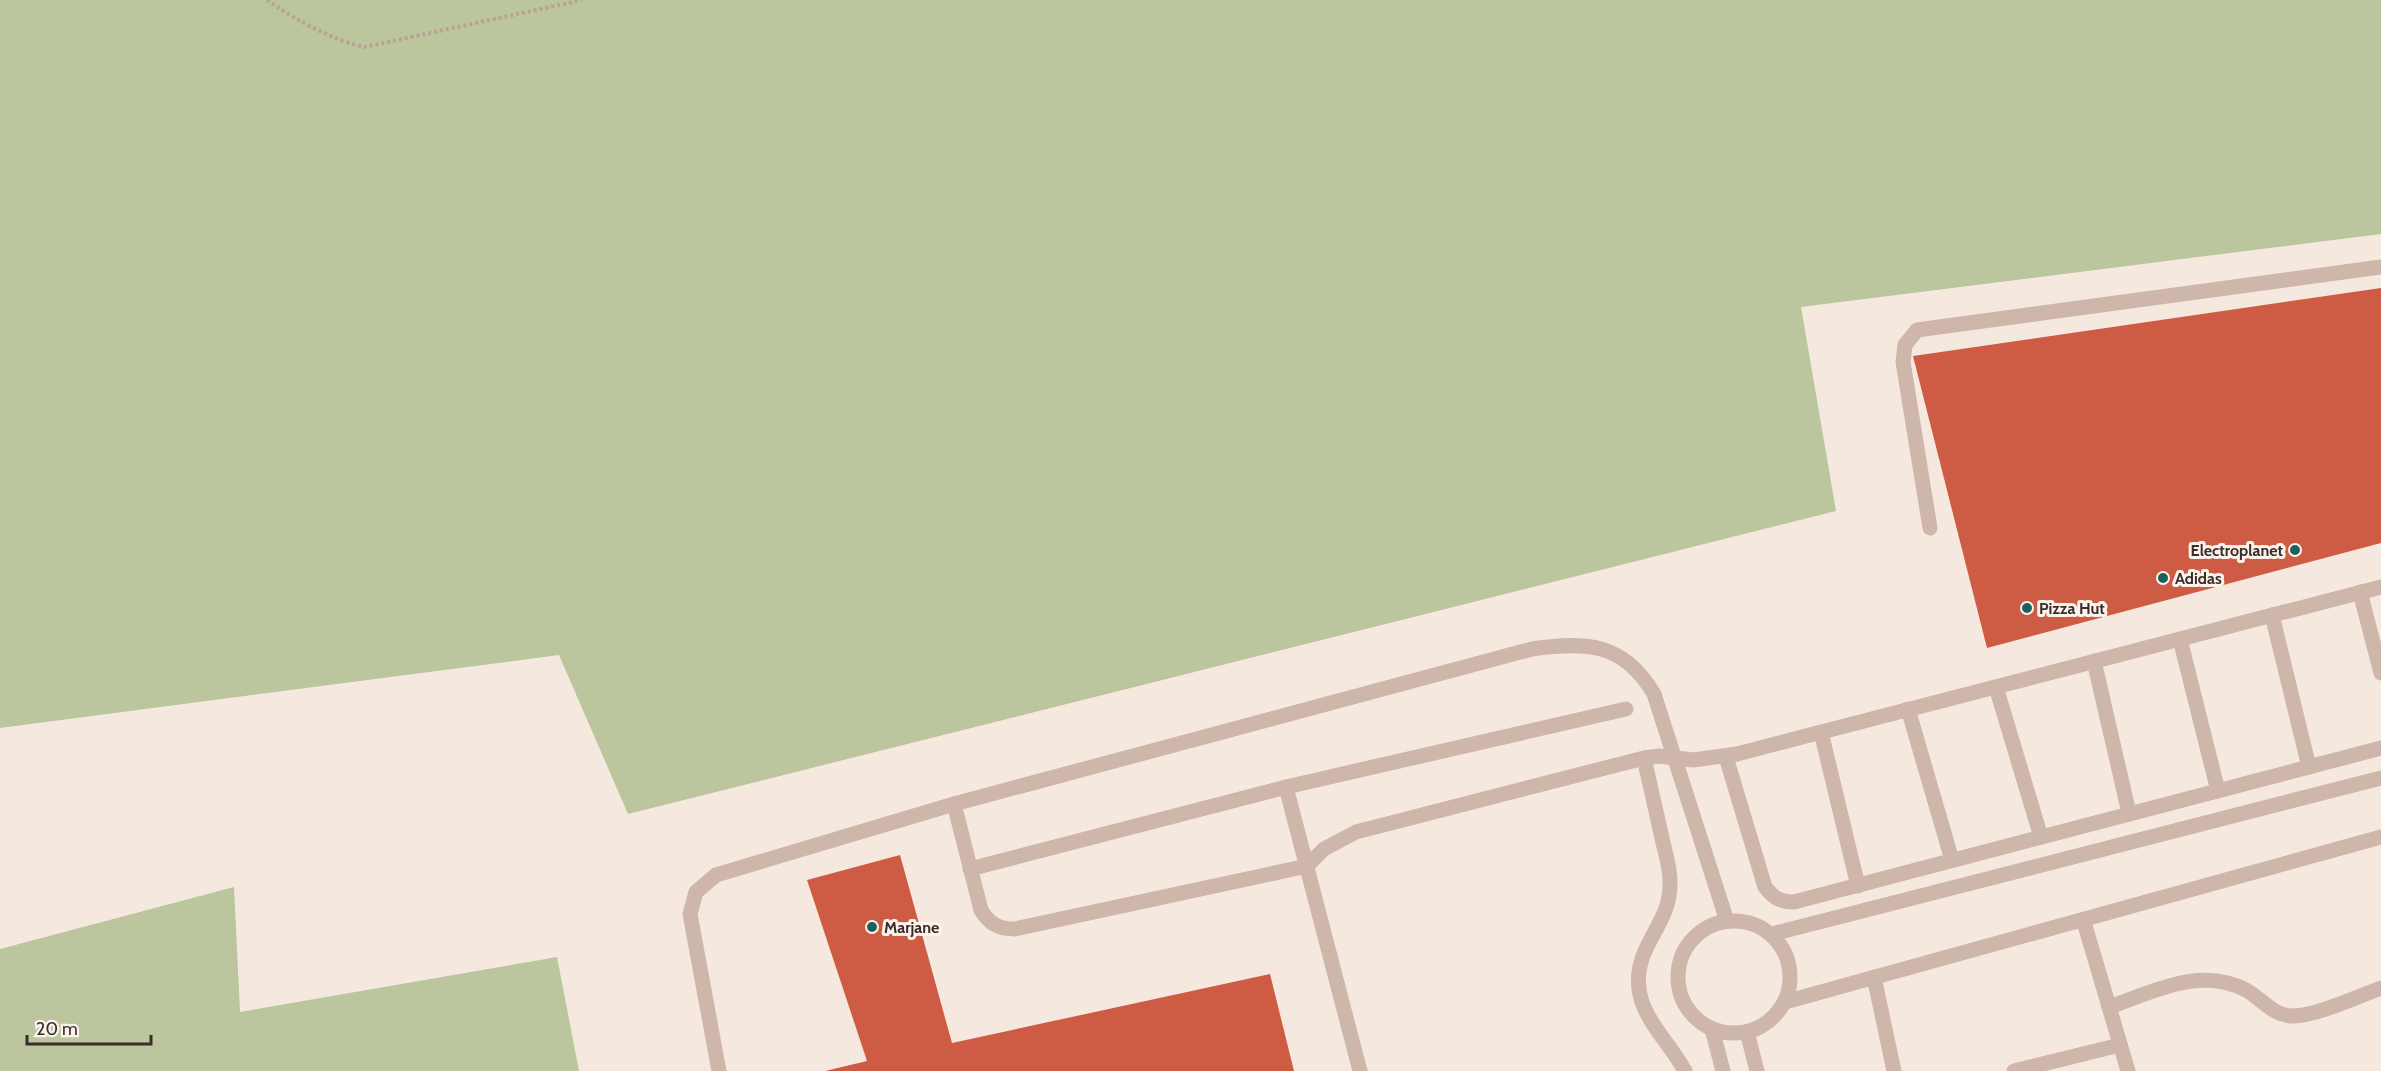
<svg xmlns="http://www.w3.org/2000/svg" width="2381" height="1071" font-family="Cabin,sans-serif">
<style>
.green{fill:#bbc59e}
.building{fill:#ce5b44}
.lines{fill:none;stroke-linecap:round;stroke-linejoin:round}
.path{stroke:#baa194;stroke-width:4;stroke-dasharray:3 3;stroke-linecap:butt}
.lane{stroke:#ceb7aa;stroke-width:15}
.poi-dot{fill:#1c605f;stroke:#fbf3ec;stroke-width:2}
.labels{text-anchor:middle;dominant-baseline:central;stroke-width:6;stroke-linejoin:round;paint-order:stroke}
.poi-label{font-size:16px;font-weight:bold;fill:#3b2e2a;stroke:#fbf3ec;text-anchor:start}
</style>
<rect width="100%" height="100%" fill="#f5e9df"/>
<g class="green">
<path d="M0 0H2381V234L1801 307 1836 511 628 814 559 655 0 728Z"/>
<path d="M234 887 240 1012 557 957 579 1071H0V949Z"/>
</g>
<g class="building">
<path d="M2381 288V543L1987 648 1913 356Z"/>
<path d="M900 855 952 1043 1270 974 1294 1071H825L867 1061 807 880Z"/>
</g>
<g class="lines">
<path class="path" d="M267 0C292 18 336 42 365 47L582 0"/>
<g class="lane">
<path d="M1930 528 1903 362 1905 345 1917 330 2381 267"/>
<path d="M2360 592 2381 673"/>
<path d="M2272 615 2309 767"/>
<path d="M2180 639 2218 791"/>
<path d="M2094 661 2129 813"/>
<path d="M1996 687 2041 837"/>
<path d="M1908 709 1952 860"/>
<path d="M1821 732 1858 886"/>
<path d="M1726 757 1765 887C1774 898 1780 902 1794 902L2381 748"/>
<path d="M1644 758C1650 785 1656 812 1662 838 1665 853 1671 869 1670 884 1670 911 1656 927 1645 951 1622 1004 1664 1032 1685 1071"/>
<path d="M1286 787 1360 1071"/>
<path d="M954 804 981 910C989 924 999 929 1015 929L1307 866 1324 849 1356 832 1644 758 1659 756 1693 760 1737 754 2381 587"/>
<path d="M970 869 1286 787 1626 709"/>
<circle cx="1734" cy="977" r="56"/>
<path d="M2084 922 2128 1071"/>
<path d="M1772 934 2381 778"/>
<path d="M1874 977 1894 1071"/>
<path d="M1785 1002 2381 837"/>
<path d="M2109 1007C2153 992 2200 966 2246 990 2262 999 2273 1016 2293 1016 2316 1016 2359 996 2381 988"/>
<path d="M1712 1029 1723 1071"/>
<path d="M1747 1032 1757 1071"/>
<path d="M719 1071 690 914 696 892 716 875 954 804 1532 649C1587 641 1624 643 1654 694L1727 921"/>
<path d="M2014 1071 2120 1045"/>
</g>
</g>
<g class="poi-dot">
<circle cx="2295" cy="550" r="6"/>
<circle cx="2163" cy="578" r="6"/>
<circle cx="2027" cy="608" r="6"/>
<circle cx="872" cy="927" r="6"/>
</g>
<g class="labels">
<g class="poi-label">
<text x="2283" y="550" text-anchor="end">Electroplanet</text>
<text x="2175" y="578">Adidas</text>
<text x="2039" y="608">Pizza Hut</text>
<text x="884" y="927">Marjane</text>
</g>
</g>
<path d="M27 1035v9h124v-9" fill="none" stroke="#3b2e2a" stroke-width="3"/>
<text x="36" y="1035" font-size="18" fill="#3b2e2a" stroke="#fbf3ec" stroke-width="4.5" paint-order="stroke">20 m</text>
</svg>
